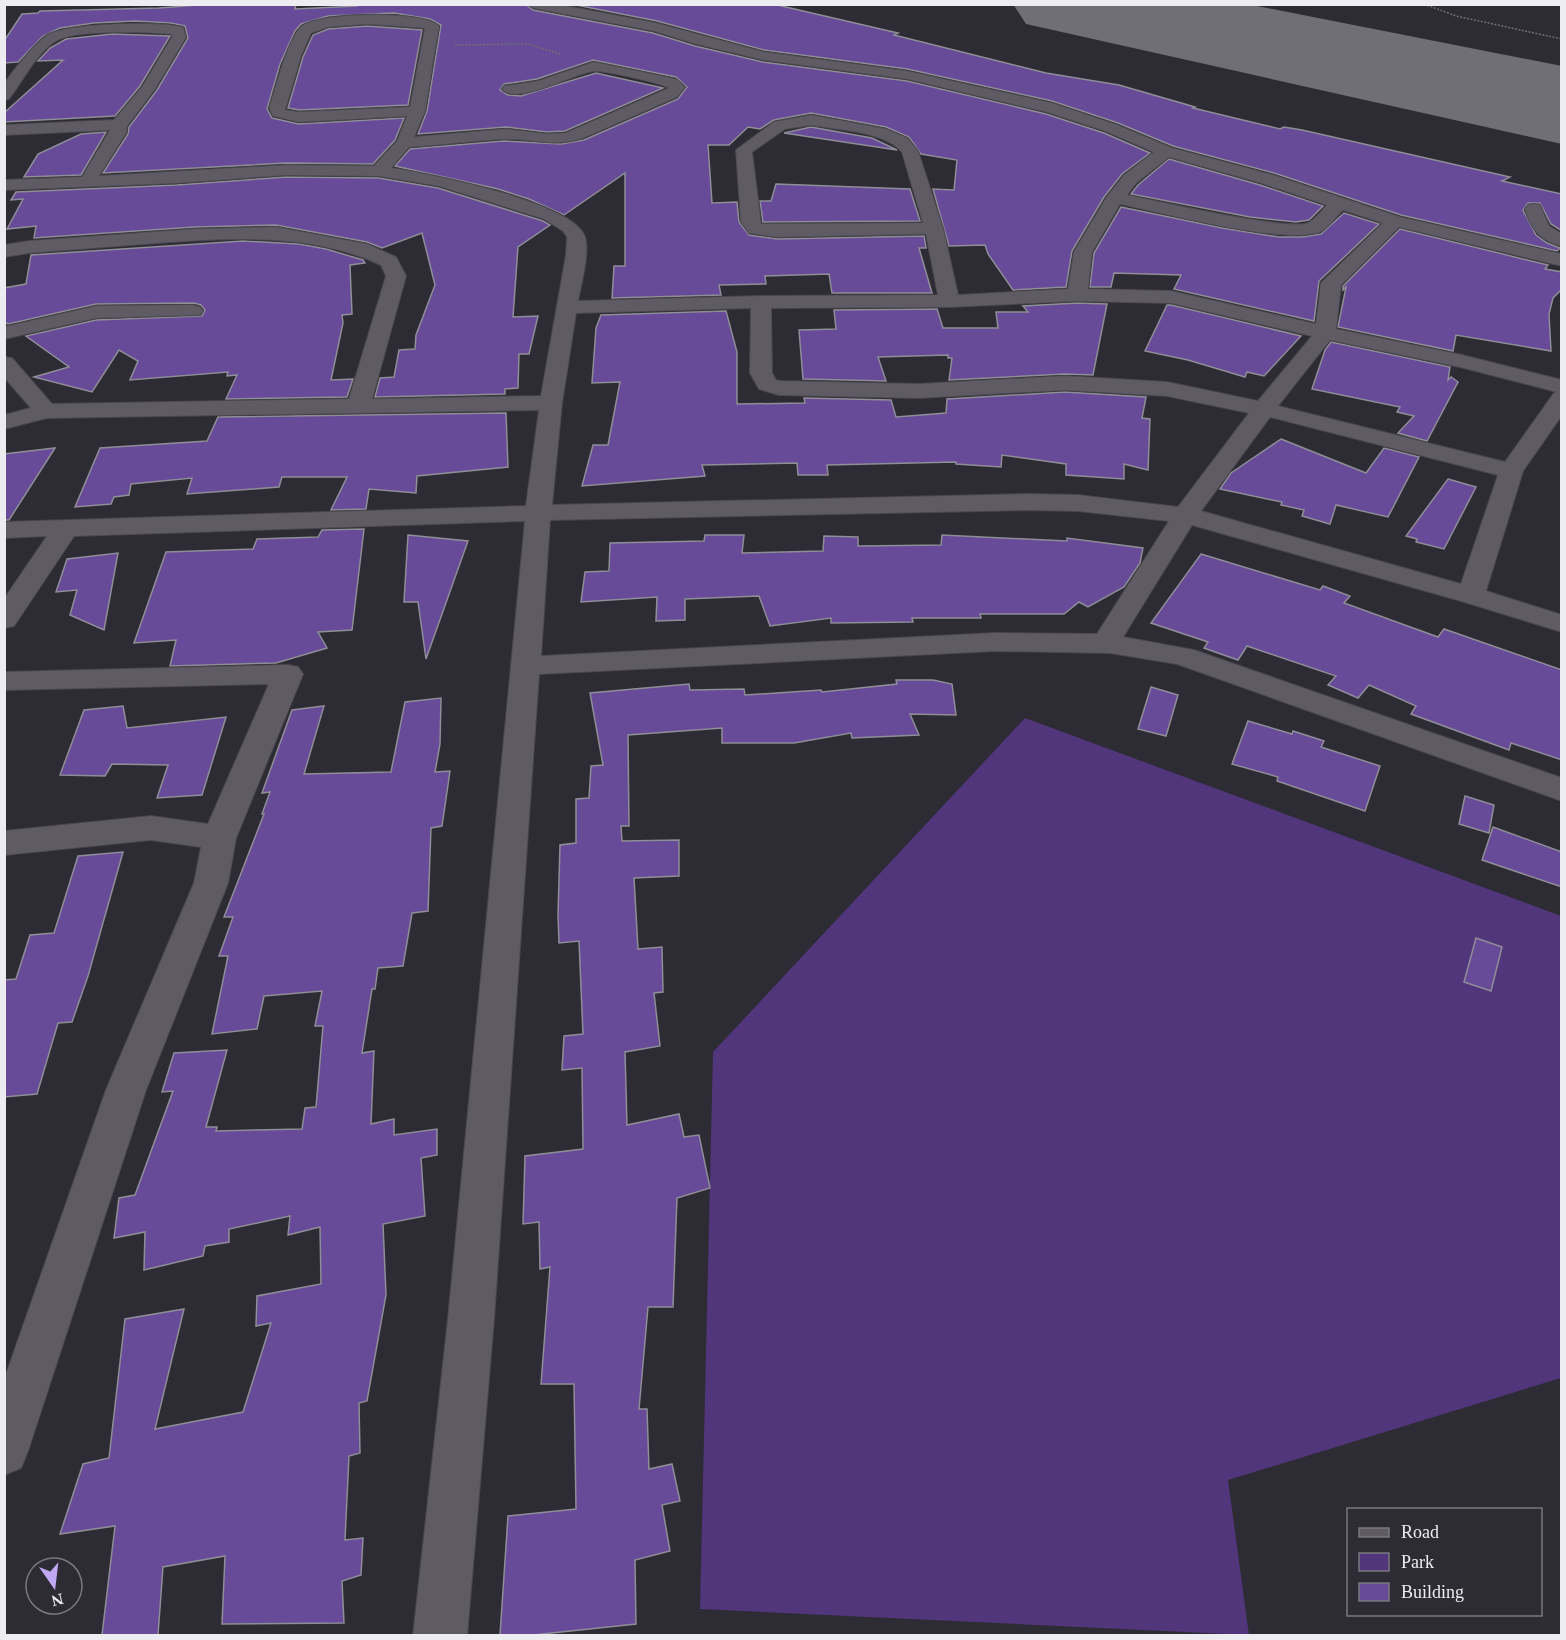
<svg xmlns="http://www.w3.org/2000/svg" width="1566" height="1640" font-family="Georgia,serif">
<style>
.green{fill:#51367c}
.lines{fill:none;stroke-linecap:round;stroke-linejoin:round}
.taxiway{fill:#706f76;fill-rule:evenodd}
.runway{fill:#706f76;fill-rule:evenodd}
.building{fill:#684b98;stroke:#8f8d97;stroke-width:1.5}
.street-casing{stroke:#4a474e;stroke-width:2}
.path{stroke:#706e75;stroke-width:1.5;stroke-dasharray:2 1.5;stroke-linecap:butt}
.street{fill:#5e5b64;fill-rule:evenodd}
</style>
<rect width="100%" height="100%" fill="#2d2b33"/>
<path class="green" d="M1025 718 1561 916V1378L1228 1480 1249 1635 700 1609 713 1052Z"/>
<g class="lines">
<path class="taxiway" d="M1171 4H1247L1562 66V91L1189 15 1176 12Z"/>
<path class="runway" d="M1013 4H1198L1562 78V144L1026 24Z"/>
</g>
<g class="building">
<path d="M296 4 295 9 357 6V4H525L533 10 653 33 695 46 763 62 907 81 1046 114 1104 133 1150 153 1122 174 1104 197 1072 251 1066 287 1013 290 988 254 985 245 949 246 933 189 954 190 957 160 921 154 909 137 886 127 811 113 774 120 760 129 748 127 729 145H708L712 203 737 202 739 222 749 235 777 239 924 236 926 248H919L932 293H832L829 274 765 276 766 284 719 285 721 295 612 298 614 266H625V173L564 215 529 199 498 189 395 166 410 149 503 141 561 144 584 140 678 99 687 87 676 77 593 60 537 79 504 84 500 90 508 95 521 96 596 73 663 88 565 131 547 132 506 127 418 134 427 111 441 25 430 19 394 13 328 16 301 24 295 31 280 64 267 109 272 118 299 124 404 118 395 140 373 164 286 163 103 173 128 134 129 127 157 90 188 38 185 26 171 23 135 21 94 23 60 28 43 36 18 62 4 63V41L22 14 38 13 40 11 159 8 199 5Z"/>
<path d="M571 4H773L898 33 894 35 1046 73 1119 85 1195 107 1193 108 1280 129 1284 127 1302 130 1510 177 1502 181 1562 194V231L1551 224 1540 203H1528L1523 210 1536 235 1547 243 1560 248 1557 251 1401 215 1274 173 1173 146 1118 123 1052 101 907 69 764 50 657 21Z"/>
<path d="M367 26 422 30 408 105 299 110 288 108 303 57 313 35 328 29Z"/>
<path d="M112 34 170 36 140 86 115 116 4 122V113L63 60 38 61 50 48 66 39Z"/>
<path d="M811 127 872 138 897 150 784 133Z"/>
<path d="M106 132 81 175 24 177 38 154 81 134Z"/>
<path d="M1169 159 1260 185 1323 206 1309 220 1296 222 1250 217 1131 194 1138 185Z"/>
<path d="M286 177 379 178 438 188 543 221 550 225 518 247 513 317 538 316 529 354H519L518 388 505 389V394L375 397 380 378 394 377 399 350 415 349 416 335 435 285 422 233 382 248 367 242 276 225 195 227 34 238 36 226 7 229 23 199 11 200 16 192 177 185Z"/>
<path d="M776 184 910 189 920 221 763 222 760 201H771Z"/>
<path d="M1121 207 1222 228 1279 237H1302L1321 234 1344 213 1379 224 1319 281 1314 321 1174 289 1181 275 1114 273 1111 287H1090L1094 253Z"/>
<path d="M1400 229 1548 265 1545 269 1562 272V289L1553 298 1549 314 1551 351 1456 335 1453 351 1338 327 1346 287 1343 290V286Z"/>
<path d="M243 241 299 244 326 249 363 260 365 263 350 265 352 314 342 315 343 323 331 380 353 379 347 397 226 399 237 375 227 376 228 372 130 380 138 361 119 350 92 392 34 377 69 367 26 336 96 320 202 316 205 310 201 305 194 303 96 304 8 324 4 321V288L26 284 31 255Z"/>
<path d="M1077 303 1107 304 1093 375 1065 374 949 380 952 358H948V355L878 357 886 381 803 379 799 330 836 329 834 310 937 309 943 328H998L996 312H1028L1023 306Z"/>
<path d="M1167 305H1171L1301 336 1264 376 1247 372 1245 377 1188 360 1145 351Z"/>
<path d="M726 311 737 352V404L805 403 804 398 891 400 896 417 946 413 947 399 1065 392 1146 397 1142 418 1150 419 1148 470 1124 464V479L1066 475V464L1002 455 1001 467 956 464V462L827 465 828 475H798L797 463 702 465 705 476 582 486 593 445H608L620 382 592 383 596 328 601 315Z"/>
<path d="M1331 342 1450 367 1448 380 1451 377 1458 382 1427 441 1398 433 1414 416 1397 412 1400 407 1312 389 1325 350Z"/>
<path d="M506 413 508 467 417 476 416 493 369 489 366 509 331 510 347 477H282L279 487 187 494 192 478 131 484 129 495 114 497 111 504 75 507 100 448 207 441 218 417Z"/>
<path d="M1281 439 1366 473 1384 448 1419 457 1388 517 1336 505 1330 524 1302 516 1304 510 1281 505 1282 502 1220 489 1231 473Z"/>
<path d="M55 448 9 520H4V454Z"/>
<path d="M1448 479 1476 487 1444 549 1416 542 1417 539 1406 536Z"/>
<path d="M364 529 352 630 318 632 327 648 276 663 170 666 176 640 134 643 166 552 253 549 257 539 318 537 322 530Z"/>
<path d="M408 535 468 541 426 659 418 602H404Z"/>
<path d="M705 535H744L742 553 823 551 824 536 858 537V546L941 545 942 535 1067 541V538L1143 548 1140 563 1124 587 1088 607 1079 602 1064 614H980L981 618H912L913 622 831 623V618L770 626 759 596 685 599V620L656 621 657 597 581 602 585 572 609 571 610 543 704 541Z"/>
<path d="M118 553 104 630 70 615 77 590 56 592 67 559Z"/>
<path d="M1201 554 1320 590 1323 586 1350 596 1344 603 1438 637 1444 629 1562 670V760L1511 743 1509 750 1411 714 1416 706 1369 685 1358 698 1328 685 1336 676 1247 646 1238 660 1204 648 1208 642 1151 623Z"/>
<path d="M896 680H933L952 684 956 715 910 714 919 735 852 738 851 733 794 743H722V728L628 735 629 826H621L622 841 679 840V876L634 878 638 949 662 947 663 992 654 993 660 1046 625 1052 627 1125 679 1114 684 1137 699 1135 710 1188 677 1198 673 1307H648L639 1409H647L649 1469 672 1464 680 1501 662 1505 670 1551 635 1560 636 1624 533 1635H500L508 1516 576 1509 574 1384H541L550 1267 540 1269 539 1222 523 1224 525 1156 583 1149 582 1068 562 1070 564 1036 583 1034 579 941 559 943 558 915 560 845 576 843V799L589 798 591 766 603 765 590 693 689 684 690 690 744 689 745 695 821 690 822 692 897 684Z"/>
<path d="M1151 687 1178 695 1166 736 1138 729Z"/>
<path d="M441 698 440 744 435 772 450 771 442 826 431 828 428 911 412 913 403 966 378 968 375 989H372L362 1053 374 1051 371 1124 394 1119V1135L437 1129V1155L421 1158 425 1216 383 1224 386 1295 367 1401 359 1403 360 1453 349 1456 345 1540 363 1538 361 1575 342 1581 344 1623 222 1624 225 1556 163 1567 158 1635H102L115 1526 60 1534 83 1464 109 1458 125 1319 184 1309 155 1429 243 1412 271 1323 256 1326 257 1296 321 1284 320 1227 288 1235 290 1216 229 1229V1242L205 1246 203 1256 144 1270 145 1232 114 1238 119 1198 135 1195 173 1091 162 1092 174 1053 227 1050 206 1127H217L216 1131 302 1129 305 1108 316 1107 323 1026H315L322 991 264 996 257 1029 212 1034 228 956H219L233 917H224L264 814H262L270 792 262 793 292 710 324 706 304 774 391 772 405 702Z"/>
<path d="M123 706 127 728 226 717 202 795 157 798 168 765 112 764 105 776 60 775 84 710Z"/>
<path d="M1248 721 1292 734 1293 731 1324 741 1321 747 1380 766 1365 811 1277 781 1278 777 1232 764Z"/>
<path d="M1465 796 1494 805 1489 833 1459 824Z"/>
<path d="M1493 827 1562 852V887L1482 860Z"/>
<path d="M123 852 88 976 72 1022 58 1023 37 1094 4 1097V980L16 979 30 935 54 933 78 856Z"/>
<path d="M1476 938 1502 947 1491 991 1464 982Z"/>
</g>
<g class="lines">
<defs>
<g id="street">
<path d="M527 4H556L656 23 764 52 907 71 1052 103 1117 125 1172 148 1273 175 1400 217 1562 254V266L1399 227 1341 285 1336 329 1462 355 1562 380V415L1523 471 1486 591 1562 615V632L1461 601 1192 525 1123 637 1194 650 1562 778V801L1177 664 1110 653 995 651 539 674 494 1319 467 1636H413L448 1319 525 521 74 536 14 626 4 628V599L47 536 4 538V522L526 506 539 410 47 418 4 429V415L31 408 4 377V357L12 358 52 404 349 399 386 276 381 265C310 232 233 238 157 243 114 246 72 250 29 253L4 257V245L29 241 195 229 276 227 367 244 396 257 406 276 372 399 541 396 566 255 567 237 563 231 544 219 439 186 379 176 286 175 177 183 4 190V180L82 177 110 130 4 135V125L114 120 142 87 172 37V34C149 32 74 29 56 41 36 53 23 81 9 99L4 100C4 96 4 90 4 86 7 76 39 39 49 34 72 23 157 21 183 27L186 37 155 89 127 126 126 133 99 176 286 165 374 166 397 141 407 116 299 122 273 116 269 108C276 88 287 39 302 26 320 12 423 10 439 26L425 111 414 137 506 129 547 134 566 133 669 88C661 83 606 71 596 71 577 71 517 107 502 89L504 86 538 81 594 62 676 79 685 87 677 97 583 138C551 148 533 138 503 139 472 141 440 145 409 147L391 168C427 173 574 202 585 237 590 252 581 285 578 301L761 296 938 295 926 234 777 237 749 233 741 222 736 150 774 122 811 115 886 129 907 138 918 151 943 228 958 295 1068 289 1074 252 1106 198 1124 175 1154 152 1105 131 1047 112 907 79 764 60 696 44 654 31 533 8ZM367 24 425 28 410 107 299 112 285 110 301 56 311 33 328 27ZM811 125C838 130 884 131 902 152L923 223 761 224 752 152 785 129ZM1169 157 1261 183 1327 205C1322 210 1315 220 1308 223 1288 231 1156 201 1127 195L1136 183ZM1120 204C1164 213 1282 245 1320 232 1328 229 1336 216 1343 210L1383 223 1321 283 1316 324 1171 291 1088 289 1092 252ZM1077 301 1171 303 1312 336 1258 401 1167 382 1065 376 919 384 781 381 776 380 772 373 771 308 949 307ZM751 308 750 373 759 389 779 395 919 398 1065 390 1167 396 1249 413 1178 507 1078 495 1028 494 552 505 562 403 576 313ZM1330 340 1460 367 1557 392 1554 393 1505 462 1278 406ZM1270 417 1498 475 1461 584 1201 511ZM1028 510 1078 511 1169 521 1097 634 995 633 541 656 550 520Z"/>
<path d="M1534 204 1540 205 1549 226 1562 234V246C1540 241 1531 229 1525 209L1528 205Z"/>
<path d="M193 305 200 307 203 311 200 315 96 318 4 339V327L96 306Z"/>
<path d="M288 665 298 667 303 674 236 838 228 883 146 1090 28 1451 21 1468 4 1475V1380L106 1090 194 883 201 847 151 840 4 855V831L151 816 208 824 269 684 4 690V672Z"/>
</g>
</defs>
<use href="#street" class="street-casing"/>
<g class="path">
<path d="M1424 4 1456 16 1562 39"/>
<path d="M455 45 528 44 560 54"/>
</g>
<use href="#street" class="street"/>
</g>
<rect width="1566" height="1640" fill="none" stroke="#edecf1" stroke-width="12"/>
<rect x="1347" y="1508" width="195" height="108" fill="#2d2b33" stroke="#7a787f" stroke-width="1.5"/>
<rect x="1359" y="1528" width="30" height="9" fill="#5e5b64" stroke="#7a787f" stroke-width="1.5"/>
<text x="1401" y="1538" font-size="18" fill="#edecf1">Road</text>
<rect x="1359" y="1553" width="30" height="18" fill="#51367c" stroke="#7a787f" stroke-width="1.5"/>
<text x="1401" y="1568" font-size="18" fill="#edecf1">Park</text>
<rect x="1359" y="1583" width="30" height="18" fill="#684b98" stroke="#7a787f" stroke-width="1.5"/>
<text x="1401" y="1598" font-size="18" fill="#edecf1">Building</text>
<g transform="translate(54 1586) rotate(166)"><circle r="28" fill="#2d2b33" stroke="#7a787f" stroke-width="1.5"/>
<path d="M0-4.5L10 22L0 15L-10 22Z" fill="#c1a8f3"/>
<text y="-9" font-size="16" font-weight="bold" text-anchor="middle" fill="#edecf1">N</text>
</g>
</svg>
